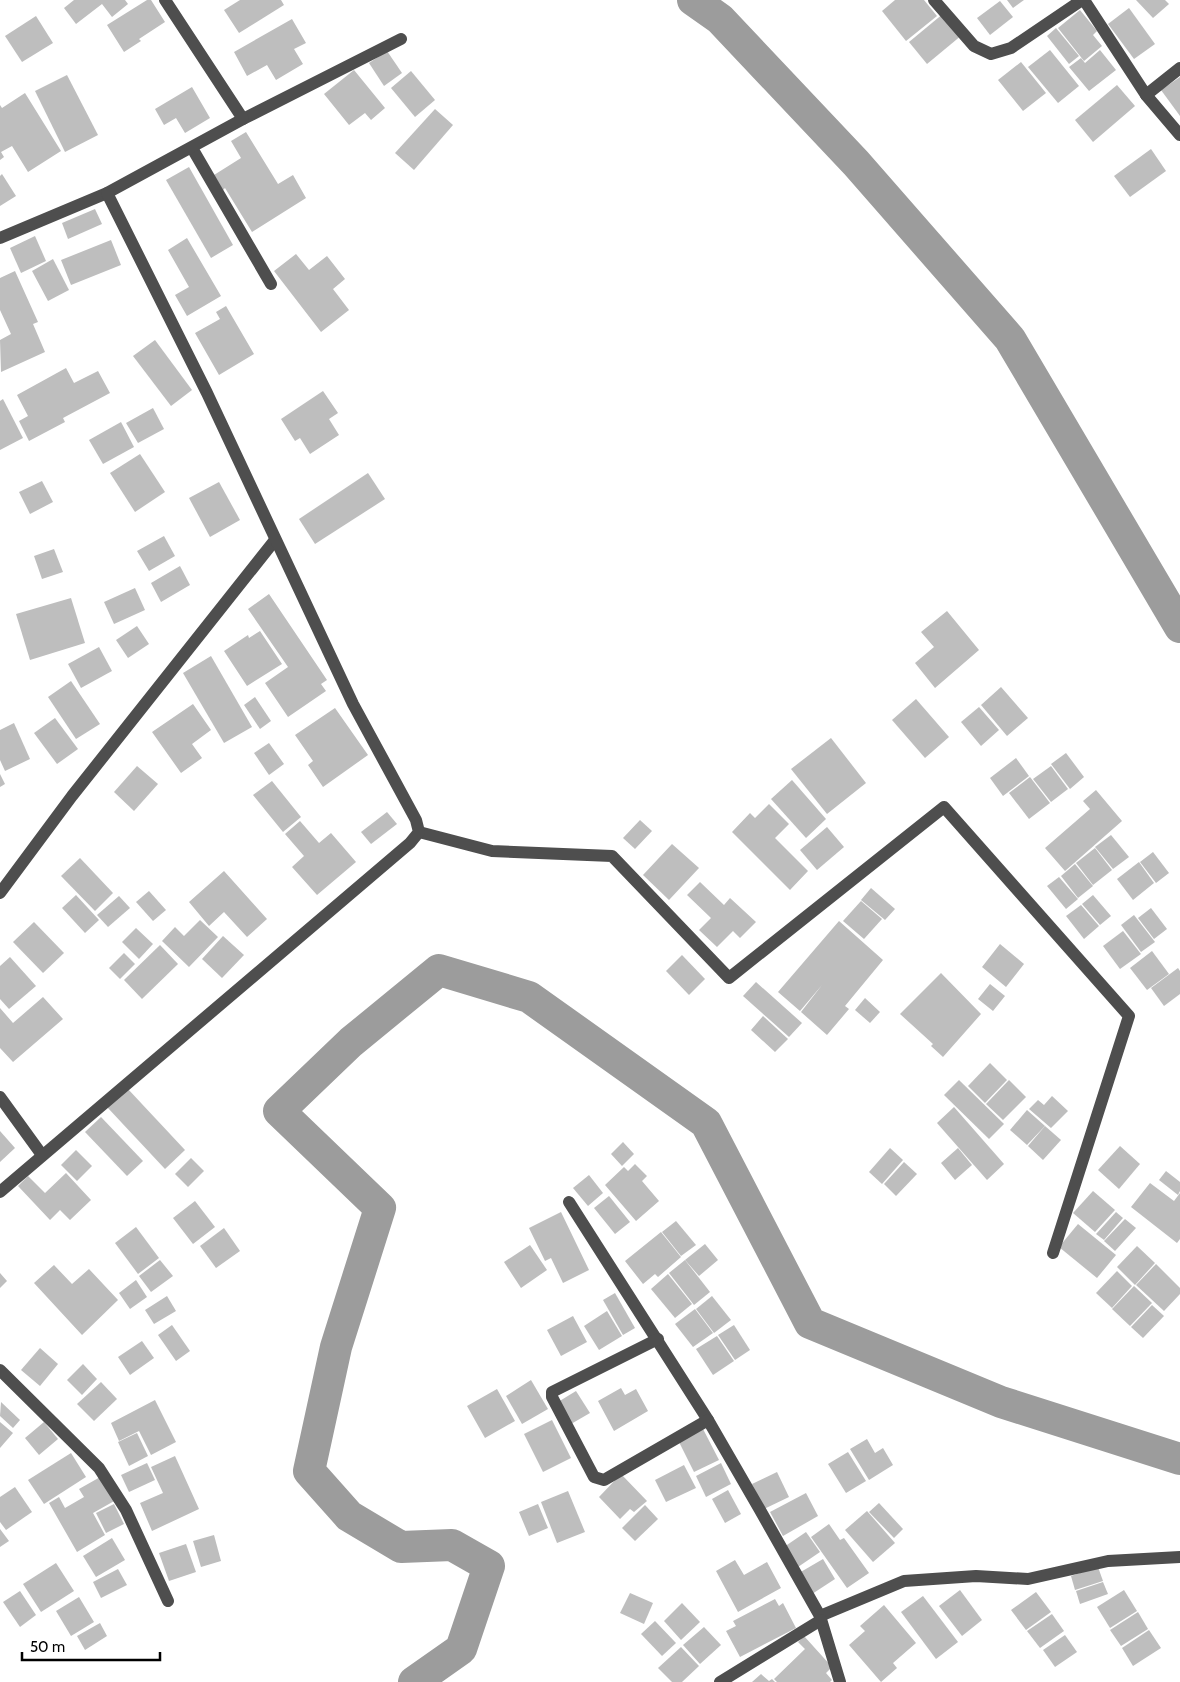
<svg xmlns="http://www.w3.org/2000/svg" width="1180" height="1682" font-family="Cabin,sans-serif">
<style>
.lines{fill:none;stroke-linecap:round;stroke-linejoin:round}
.river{stroke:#9c9c9c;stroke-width:32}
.building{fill:#bebebe}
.minor{stroke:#4e4e4e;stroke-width:12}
</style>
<rect width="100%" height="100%" fill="#fff"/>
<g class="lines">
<g class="river">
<path d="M693 0 720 19 856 163 1010 339 1180 627"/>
<path d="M414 1682 461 1649 489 1566 452 1545 401 1547 349 1516 309 1471 336 1347 380 1208 279 1111 351 1042 439 970 529 997 706 1123 810 1323 1001 1402 1180 1459"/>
</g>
</g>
<g class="building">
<path d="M74 0H125L128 4 112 17 102 4 76 24 64 8Z"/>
<path d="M147 0H151L165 22 139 39 141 41 124 52 107 25Z"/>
<path d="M240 0H281L284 5 239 33 224 10Z"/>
<path d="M895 0H924L937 16 906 41 882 11Z"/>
<path d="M1007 0H1024L1013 8Z"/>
<path d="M1136 0H1165L1169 4 1153 18Z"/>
<path d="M1000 1 1013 17 990 35 977 18Z"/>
<path d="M1129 8 1155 44 1134 59 1108 24Z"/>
<path d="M1080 10 1097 31 1093 35 1102 46 1084 61 1058 28Z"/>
<path d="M944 13 962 35 927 64 909 42Z"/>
<path d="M36 16 53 43 22 62 5 36Z"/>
<path d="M292 19 306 43 294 49 303 64 276 80 267 65 247 76 234 52Z"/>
<path d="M1056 28 1079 56 1069 64 1047 36Z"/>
<path d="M1050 50 1079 86 1058 103 1028 67Z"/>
<path d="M1100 50 1116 70 1089 91 1069 67 1081 58 1085 63Z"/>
<path d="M387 51 402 73 384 86 369 63Z"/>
<path d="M1021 62 1046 93 1023 111 998 80Z"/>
<path d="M354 70 385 108 371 120 365 113 349 125 324 94Z"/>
<path d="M411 71 435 100 415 117 391 88Z"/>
<path d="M67 75 98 135 65 152 35 91Z"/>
<path d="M1180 77V116L1161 90Z"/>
<path d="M1117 85 1135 106 1093 142 1075 120Z"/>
<path d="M192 87 210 118 185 133 176 118 164 125 155 109Z"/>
<path d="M25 93 61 151 28 172 12 146 1 152 4 157 0 160V105L2 108Z"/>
<path d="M435 109 453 125 414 170 395 153Z"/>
<path d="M246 132 278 184 293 175 306 198 252 232 225 188 223 190 214 175 241 158 231 141Z"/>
<path d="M1151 149 1166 171 1130 197 1114 176Z"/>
<path d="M189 167 233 245 211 258 166 180Z"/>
<path d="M2 174 16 196 0 206V176Z"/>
<path d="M95 209 102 224 68 239 62 223Z"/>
<path d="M35 236 46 261 21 273 10 248Z"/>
<path d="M187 238 221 296 187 316 175 295 189 287 168 250Z"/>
<path d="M111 240 121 265 71 285 61 260Z"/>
<path d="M296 254 309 270 327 256 345 279 333 289 349 310 321 332 274 271Z"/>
<path d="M53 259 69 290 48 301 32 271Z"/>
<path d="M15 271 38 322 33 324 45 352 1 372 0 340 11 334 0 310V278Z"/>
<path d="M226 306 254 354 219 375 195 333 220 319 216 312Z"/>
<path d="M155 340 192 390 171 406 133 356Z"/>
<path d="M66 368 74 383 98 371 110 393 63 418 65 422 29 441 19 421 28 416 17 395Z"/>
<path d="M323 391 338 413 329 419 339 435 310 454 300 438 295 441 281 419Z"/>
<path d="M3 399 23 438 0 450V401Z"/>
<path d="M153 408 164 429 138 443 126 423Z"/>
<path d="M121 422 134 447 103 464 89 440Z"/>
<path d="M140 454 165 492 135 512 110 473Z"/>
<path d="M368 473 385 499 315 544 299 519Z"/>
<path d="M42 481 53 502 30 514 19 492Z"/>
<path d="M219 482 240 520 210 537 189 498Z"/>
<path d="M164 536 175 556 149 571 137 551Z"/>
<path d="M54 549 63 572 42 579 34 556Z"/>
<path d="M180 566 190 585 161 602 151 583Z"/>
<path d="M135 588 145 610 114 624 104 602Z"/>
<path d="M269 594 327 680 321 684 326 691 288 717 265 683 288 667 248 609Z"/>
<path d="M71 598 85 643 30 660 16 614Z"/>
<path d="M947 611 979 650 935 688 915 663 934 647 921 632Z"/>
<path d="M137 626 149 644 128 658 116 640Z"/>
<path d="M260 631 282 664 247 686 224 651 248 635 249 638Z"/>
<path d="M99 647 112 671 81 688 68 664Z"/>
<path d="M211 656 252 727 224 743 183 673Z"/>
<path d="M71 681 100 724 76 739 48 697Z"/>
<path d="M1001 687 1028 718 1007 736 981 705Z"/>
<path d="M255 697 271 721 260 729 244 705Z"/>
<path d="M916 699 949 737 925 758 892 720Z"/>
<path d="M193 704 211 730 192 744 202 758 181 773 152 732Z"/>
<path d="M979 707 999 730 981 746 961 722Z"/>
<path d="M335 708 368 755 323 787 308 765 313 761 295 735Z"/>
<path d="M55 718 78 749 57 764 34 733Z"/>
<path d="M14 723 30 759 5 771 0 760V730Z"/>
<path d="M831 738 866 783 827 814 791 769Z"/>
<path d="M269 743 284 764 269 775 254 753Z"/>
<path d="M1066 753 1084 777 1070 789 1051 764Z"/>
<path d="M1016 758 1029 776 1003 796 990 778Z"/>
<path d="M137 766 158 784 134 811 114 792Z"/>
<path d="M1051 766 1068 789 1051 802 1033 779Z"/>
<path d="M0 774 5 784 0 787Z"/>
<path d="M1030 777 1050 803 1029 819 1009 793Z"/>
<path d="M792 780 826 819 806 838 771 799Z"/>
<path d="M272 781 301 817 283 832 253 795Z"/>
<path d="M1096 790 1122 821 1065 871 1045 848 1090 809 1083 801Z"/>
<path d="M769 804 789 824 775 838 808 871 790 890 732 832 750 813 755 818Z"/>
<path d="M387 812 397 824 371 844 361 832Z"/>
<path d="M640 820 652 831 635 849 623 838Z"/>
<path d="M300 821 319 843 331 833 356 862 317 895 292 867 304 856 285 834Z"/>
<path d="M827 827 844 847 817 870 800 850Z"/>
<path d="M1111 835 1129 857 1113 869 1095 847Z"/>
<path d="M672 844 699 868 669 900 643 875Z"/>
<path d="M1095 848 1112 870 1093 885 1076 863Z"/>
<path d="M1153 852 1169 873 1156 883 1140 862Z"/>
<path d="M80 858 113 893 95 911 61 876Z"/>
<path d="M1139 862 1154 883 1133 900 1117 879Z"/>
<path d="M1075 864 1093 886 1078 898 1061 876Z"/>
<path d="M224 871 267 919 247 937 224 912 209 926 189 902Z"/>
<path d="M1059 877 1078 899 1066 909 1047 886Z"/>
<path d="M700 882 724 905 730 898 756 922 740 938 733 931 717 947 699 930 711 918 687 895Z"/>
<path d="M871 888 895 909 885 920 861 900Z"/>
<path d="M149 891 166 910 153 921 136 902Z"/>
<path d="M76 895 99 920 85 933 62 908Z"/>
<path d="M1093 895 1111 916 1100 925 1082 904Z"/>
<path d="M119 896 130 908 108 927 97 915Z"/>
<path d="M861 901 882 919 864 939 843 921Z"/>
<path d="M1081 905 1099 926 1084 939 1066 916Z"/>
<path d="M1151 908 1167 929 1154 939 1138 918Z"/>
<path d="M1134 915 1155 942 1141 952 1121 925Z"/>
<path d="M200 920 218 937 189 967 162 941 175 927 184 936Z"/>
<path d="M839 921 883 960 845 1006 849 1009 827 1035 801 1012 822 985 800 1011 778 992Z"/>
<path d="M34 922 64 953 43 973 13 942Z"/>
<path d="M136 928 153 944 139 959 122 942Z"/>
<path d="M1123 931 1141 954 1120 969 1103 946Z"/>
<path d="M223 936 244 955 222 978 202 959Z"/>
<path d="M1000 944 1024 964 1006 987 982 967Z"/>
<path d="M160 945 178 964 142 999 124 980Z"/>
<path d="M1152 951 1169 974 1147 990 1130 968Z"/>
<path d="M124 953 135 964 120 979 109 968Z"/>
<path d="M682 955 705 979 689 995 666 971Z"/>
<path d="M10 957 36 986 9 1009 0 999V966Z"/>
<path d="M1178 968 1180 971V994L1164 1006 1151 988Z"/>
<path d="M941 973 981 1014 943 1057 931 1046 933 1044 900 1014Z"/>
<path d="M756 982 802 1023 789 1037 743 996Z"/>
<path d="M990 984 1005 996 993 1011 978 999Z"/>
<path d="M43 997 63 1019 13 1062 0 1048V1008L13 1023Z"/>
<path d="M865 998 880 1012 870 1023 855 1010Z"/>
<path d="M763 1016 788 1039 775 1052 751 1030Z"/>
<path d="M990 1063 1007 1080 985 1103 968 1086Z"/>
<path d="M959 1080 1004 1124 989 1139 944 1095Z"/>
<path d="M1009 1080 1026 1097 1003 1120 986 1104Z"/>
<path d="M127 1088 185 1150 165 1169 107 1107Z"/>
<path d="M1052 1096 1068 1111 1051 1128 1029 1109 1038 1100 1044 1105Z"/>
<path d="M954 1107 1004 1164 987 1180 937 1123Z"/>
<path d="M1027 1110 1045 1126 1027 1145 1010 1130Z"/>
<path d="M101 1117 143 1161 127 1176 85 1132Z"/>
<path d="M1045 1126 1061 1140 1043 1160 1028 1146Z"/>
<path d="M0 1131 15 1148 0 1162Z"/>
<path d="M623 1142 634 1154 622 1166 611 1154Z"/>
<path d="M1120 1146 1140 1164 1119 1189 1098 1170Z"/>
<path d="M890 1148 903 1160 882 1184 869 1172Z"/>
<path d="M958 1148 972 1165 955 1180 941 1163Z"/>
<path d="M76 1150 92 1166 77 1181 61 1165Z"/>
<path d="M191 1158 204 1171 188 1187 175 1174Z"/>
<path d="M904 1162 917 1174 896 1196 884 1184Z"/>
<path d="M635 1164 647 1176 642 1181 659 1201 636 1221 605 1185 624 1167 628 1171Z"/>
<path d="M1166 1171 1180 1182V1191L1178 1195 1159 1180Z"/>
<path d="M66 1173 91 1200 70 1220 60 1210 50 1220 18 1186 28 1176 45 1193Z"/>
<path d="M589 1175 603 1193 588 1206 573 1188Z"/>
<path d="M1150 1183 1174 1201 1180 1193V1239L1177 1243 1131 1207Z"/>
<path d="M1093 1191 1115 1210 1095 1232 1073 1213Z"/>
<path d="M609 1196 630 1222 615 1234 594 1208Z"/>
<path d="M195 1201 215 1227 193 1244 173 1218Z"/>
<path d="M561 1212 589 1270 563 1283 551 1258 545 1261 529 1228Z"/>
<path d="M1116 1212 1123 1218 1104 1240 1096 1234Z"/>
<path d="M1125 1219 1136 1228 1115 1251 1104 1241Z"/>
<path d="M676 1221 696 1245 681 1256 662 1232Z"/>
<path d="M1078 1224 1116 1255 1097 1278 1059 1247Z"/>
<path d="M136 1227 159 1258 138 1274 115 1243Z"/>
<path d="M224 1228 240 1251 216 1268 200 1246Z"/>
<path d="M661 1232 681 1257 658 1277 655 1274 643 1284 625 1261Z"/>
<path d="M705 1244 718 1260 699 1276 685 1260Z"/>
<path d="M530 1245 547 1270 521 1288 504 1262Z"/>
<path d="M1137 1246 1155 1263 1135 1285 1117 1267Z"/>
<path d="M160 1260 173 1276 151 1292 139 1276Z"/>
<path d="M685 1260 710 1292 694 1305 669 1273Z"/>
<path d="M1156 1264 1180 1288V1294L1164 1311 1136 1285Z"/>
<path d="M54 1265 72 1284 89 1269 118 1300 82 1335 34 1283Z"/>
<path d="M1117 1271 1132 1286 1112 1308 1096 1293Z"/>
<path d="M0 1273 7 1281 0 1288Z"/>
<path d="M668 1274 692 1304 675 1318 651 1289Z"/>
<path d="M136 1280 147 1297 130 1309 119 1293Z"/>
<path d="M1134 1286 1152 1303 1130 1326 1112 1309Z"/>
<path d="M615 1293 635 1328 623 1335 603 1300Z"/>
<path d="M167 1296 176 1311 154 1324 145 1310Z"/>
<path d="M712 1296 731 1320 714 1333 696 1309Z"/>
<path d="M1152 1305 1164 1316 1143 1338 1131 1327Z"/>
<path d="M695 1309 713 1333 693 1347 675 1324Z"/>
<path d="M607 1311 622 1336 599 1350 584 1326Z"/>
<path d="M573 1316 587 1342 561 1356 547 1330Z"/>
<path d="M172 1325 190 1351 176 1361 158 1335Z"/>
<path d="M734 1325 750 1350 735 1360 718 1335Z"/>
<path d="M717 1336 734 1361 713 1375 696 1349Z"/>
<path d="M142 1341 154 1358 130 1375 118 1357Z"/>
<path d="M40 1348 58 1364 40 1386 21 1370Z"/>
<path d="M83 1364 97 1379 82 1395 67 1380Z"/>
<path d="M531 1380 548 1409 522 1424 506 1396Z"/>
<path d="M101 1382 117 1399 94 1421 77 1404Z"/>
<path d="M621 1388 625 1395 636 1389 648 1411 614 1431 598 1401Z"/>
<path d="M497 1389 515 1421 485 1438 467 1406Z"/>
<path d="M576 1391 590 1413 571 1424 558 1402Z"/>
<path d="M155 1400 176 1442 151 1455 139 1431 119 1441 111 1423Z"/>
<path d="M1 1402 20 1420 13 1428 0 1416Z"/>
<path d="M552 1420 571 1458 543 1472 524 1434Z"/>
<path d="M0 1422 13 1433 0 1448Z"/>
<path d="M44 1422 58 1439 39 1455 25 1438Z"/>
<path d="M702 1427 719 1460 694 1472 678 1440Z"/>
<path d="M137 1433 148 1456 129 1466 118 1442Z"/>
<path d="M867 1439 875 1453 883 1448 893 1465 869 1480 850 1449Z"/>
<path d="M848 1452 866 1481 846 1493 828 1464Z"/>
<path d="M71 1453 86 1477 44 1504 28 1480Z"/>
<path d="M175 1456 199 1509 152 1531 140 1503 163 1493 151 1467Z"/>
<path d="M147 1463 155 1480 129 1492 121 1475Z"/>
<path d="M721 1463 731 1484 706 1497 696 1476Z"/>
<path d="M684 1465 696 1488 666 1502 655 1480Z"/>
<path d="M777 1472 789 1497 764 1509 752 1484Z"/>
<path d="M621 1474 647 1501 634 1512 630 1509 620 1519 599 1497Z"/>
<path d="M102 1476 116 1500 93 1513 105 1535 77 1552 49 1503 59 1497 65 1508 84 1497 79 1489Z"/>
<path d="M15 1487 32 1512 6 1530 0 1522V1497Z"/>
<path d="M728 1490 741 1514 725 1523 712 1499Z"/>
<path d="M568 1491 585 1532 557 1543 541 1502Z"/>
<path d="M806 1493 818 1516 783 1536 770 1512Z"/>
<path d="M879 1503 903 1529 894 1538 869 1512Z"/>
<path d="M114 1504 124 1524 106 1533 96 1513Z"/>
<path d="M538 1504 548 1528 529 1536 519 1512Z"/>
<path d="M645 1505 658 1519 635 1541 622 1528Z"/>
<path d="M867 1511 895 1543 873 1562 845 1530Z"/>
<path d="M829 1524 840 1540 844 1538 869 1573 847 1588 811 1537Z"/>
<path d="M0 1529 9 1541 0 1547Z"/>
<path d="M806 1532 820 1552 798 1567 784 1547Z"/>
<path d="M214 1535 221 1561 201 1567 193 1541Z"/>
<path d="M112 1538 125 1560 96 1577 83 1556Z"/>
<path d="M186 1544 196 1572 169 1581 159 1553Z"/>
<path d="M823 1559 835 1579 812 1594 799 1573Z"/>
<path d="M735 1560 744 1575 767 1562 781 1588 738 1612 716 1571Z"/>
<path d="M56 1563 74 1591 41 1612 23 1584Z"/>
<path d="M1098 1567 1103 1581 1075 1590 1071 1576Z"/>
<path d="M118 1569 127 1585 101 1598 93 1582Z"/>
<path d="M1103 1582 1108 1594 1080 1604 1076 1591Z"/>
<path d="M960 1590 982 1620 962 1636 939 1606Z"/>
<path d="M1124 1590 1137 1611 1110 1628 1097 1607Z"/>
<path d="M20 1591 36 1615 20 1627 3 1602Z"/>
<path d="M1036 1592 1051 1612 1026 1630 1011 1610Z"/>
<path d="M630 1593 653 1603 644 1624 620 1613Z"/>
<path d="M923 1596 958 1642 936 1659 901 1612Z"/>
<path d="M79 1597 94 1622 71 1636 56 1611Z"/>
<path d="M775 1599 779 1606 783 1603 796 1628 740 1657 726 1631 736 1626 733 1621Z"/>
<path d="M682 1603 700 1622 681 1640 664 1621Z"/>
<path d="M884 1605 916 1643 893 1663 897 1668 881 1682 849 1645 865 1631 860 1626Z"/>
<path d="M1138 1612 1148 1629 1121 1646 1110 1630Z"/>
<path d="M1052 1614 1064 1631 1040 1648 1027 1631Z"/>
<path d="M655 1621 676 1643 662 1656 641 1634Z"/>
<path d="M100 1623 107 1636 85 1650 77 1636Z"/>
<path d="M704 1627 721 1645 700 1664 683 1645Z"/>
<path d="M1149 1630 1161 1648 1133 1666 1122 1648Z"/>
<path d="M1065 1635 1077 1652 1055 1667 1043 1650Z"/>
<path d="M804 1636 832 1667 826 1673 832 1680 830 1682H777L774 1679 805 1649 798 1642Z"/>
<path d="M681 1647 699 1666 682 1682H672L658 1668Z"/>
<path d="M761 1674 769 1681 772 1679 775 1682H752Z"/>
</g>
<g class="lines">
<g class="minor">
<path d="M934 0 974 46 991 54 1011 48 1082 0"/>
<path d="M1084 0 1146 95 1180 135"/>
<path d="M1146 95 1180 68"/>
<path d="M243 119 401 39"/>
<path d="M192 148 271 284"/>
<path d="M0 238 107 193 243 119 165 0"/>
<path d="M419 832 492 851 612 856 729 978 944 807 1129 1016 1053 1253"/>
<path d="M0 893 72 796 275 540"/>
<path d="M0 1097 42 1155"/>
<path d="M0 1192 410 843 419 832 416 820 353 704 207 393 107 193"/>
<path d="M569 1202 708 1420 760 1510 820 1616 840 1682"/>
<path d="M658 1339 552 1392V1397L594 1477 604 1480 708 1420"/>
<path d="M0 1370 99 1468 126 1510 168 1601"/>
<path d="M820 1616 904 1581 976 1576 1028 1579 1108 1561 1180 1557"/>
<path d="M720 1682 821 1620"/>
</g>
</g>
<path d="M22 1652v8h138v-8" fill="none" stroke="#000000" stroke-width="2.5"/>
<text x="30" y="1652" font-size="15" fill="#000000" stroke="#ffffff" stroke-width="4" paint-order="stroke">50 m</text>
</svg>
